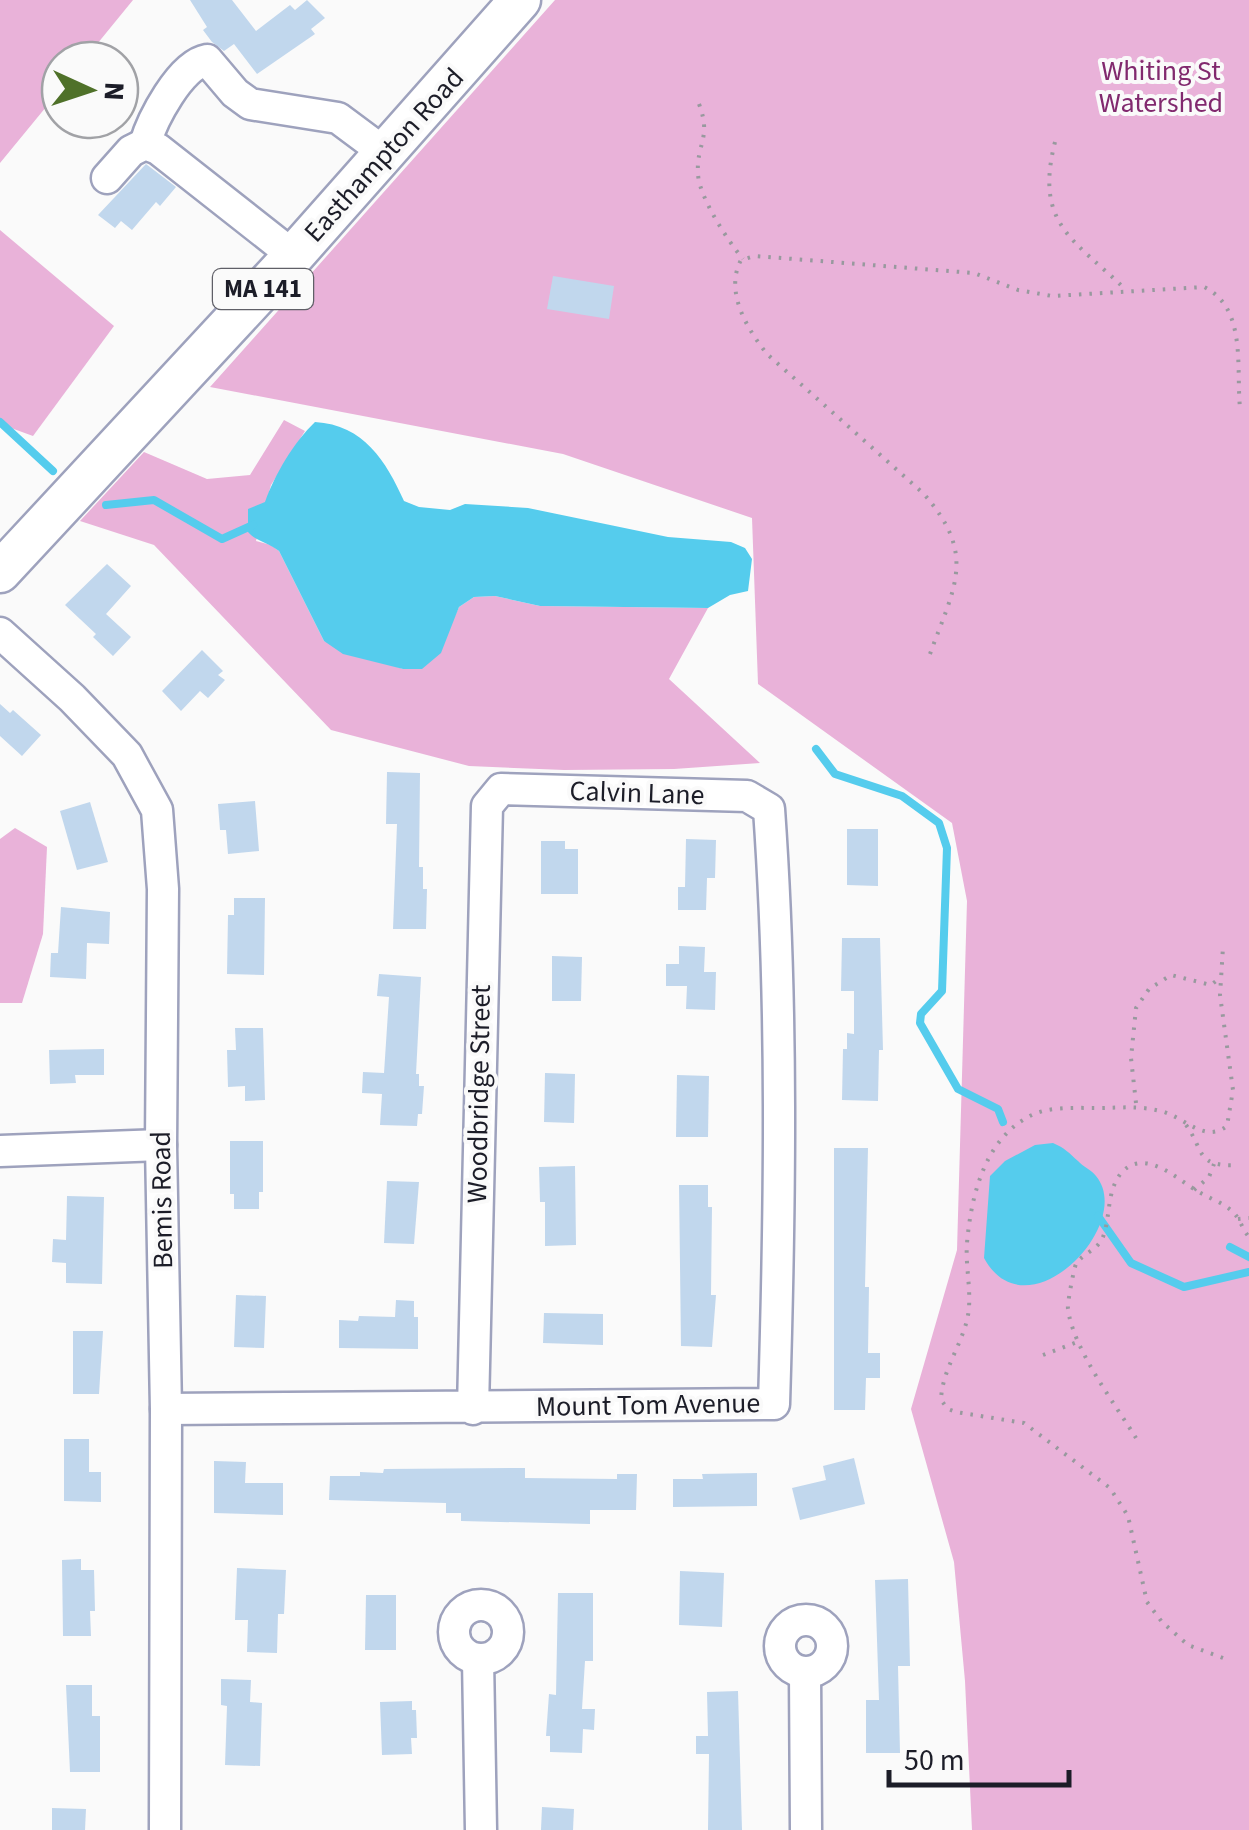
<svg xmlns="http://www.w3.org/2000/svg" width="1249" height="1830" font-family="'Source Sans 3',sans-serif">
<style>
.green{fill:#e9b2d9}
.water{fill:#55cced}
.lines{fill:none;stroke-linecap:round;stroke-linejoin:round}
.stream{stroke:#55cced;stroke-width:8}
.building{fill:#c1d7ed}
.minor-casing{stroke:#9ea2bd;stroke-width:35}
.major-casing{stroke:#9ea2bd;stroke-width:45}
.path{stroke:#98999e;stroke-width:4;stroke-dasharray:2.5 8;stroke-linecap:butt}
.minor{stroke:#fff;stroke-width:30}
.major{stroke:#fff;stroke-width:40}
.labels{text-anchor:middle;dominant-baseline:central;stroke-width:8;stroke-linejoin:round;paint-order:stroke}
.shield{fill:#fafafa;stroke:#5f5f67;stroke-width:2.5}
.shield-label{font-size:25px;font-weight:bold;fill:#1c1d28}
.park-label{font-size:28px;fill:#81296e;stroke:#fafafa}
.street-label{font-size:28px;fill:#1c1d28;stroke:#fafafa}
</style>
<rect width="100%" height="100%" fill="#fafafa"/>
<g class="green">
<path d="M0 0H133L84 60H60V90L0 163Z"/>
<path d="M555 0H1249V1830H972L965 1681 954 1562 911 1409 957 1250 967 901 952 823 758 684 752 518 563 454 210 387Z"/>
<path d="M0 230 114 326 33 436 0 424Z"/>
<path d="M284 420 305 431 271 485 256 541 271 545 279 551 324 641 403 669 449 629 459 607 474 597 495 596 540 606 708 608 669 679 760 763 674 769 564 770 469 766 331 730 154 545 80 521 144 452 207 479 250 475Z"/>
<path d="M15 828 47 847 43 934 22 1003H0V839Z"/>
</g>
<g class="water">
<path d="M315 422C364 425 386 461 404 501L419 507 450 510 465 504 528 508 668 537 731 542 745 548 752 559 748 591 730 595 708 608 540 606 495 596 474 597 459 607 441 653 422 669H403L343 654 324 641 279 551C268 542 257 542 248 532V509L265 502C275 474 294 442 315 422Z"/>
<path d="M1053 1143C1065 1148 1069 1153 1078 1161 1083 1167 1092 1170 1096 1176 1136 1224 1027 1337 984 1258L990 1176 1005 1161 1035 1145Z"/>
</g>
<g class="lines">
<g class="stream">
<path d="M0 422 53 471"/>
<path d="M106 505 154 500 222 539 253 525"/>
<path d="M816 749 835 774 902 796 939 823 947 848 942 991 921 1014 920 1023 958 1089 998 1109 1003 1122"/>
<path d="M1098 1216 1131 1263 1184 1287 1249 1272"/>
<path d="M1230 1247 1249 1257"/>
</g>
</g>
<g class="building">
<path d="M190 0H232L256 31 290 5 295 10 307 0 325 18 311 29 315 34 257 74 234 44 224 51 212 42 203 30 207 27Z"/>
<path d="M146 164 176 187 160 206 156 202 132 230 121 221 115 228 98 215Z"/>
<path d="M553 276 614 286 609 319 547 309Z"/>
<path d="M107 564 131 586 106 614 131 637 113 656 93 637 96 634 65 605Z"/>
<path d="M202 650 223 671 218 675 225 680 208 698 200 691 181 711 162 691Z"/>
<path d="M0 704 10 713 13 710 41 735 22 756 0 736Z"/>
<path d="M387 772 420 773 419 867H423V889H427L426 929H393L397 824H386Z"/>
<path d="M255 801 259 851 228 854 226 830H220L218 804Z"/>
<path d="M90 802 108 862 77 870 60 811Z"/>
<path d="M847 829H878V886L847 885Z"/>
<path d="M686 839 716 840 715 878H707L706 910H678V887H685Z"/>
<path d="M541 841H565V849H578V894H541Z"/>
<path d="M234 898H265L264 975 227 974 228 915H234Z"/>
<path d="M61 907 110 912 109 944 87 943 86 979 50 977 51 953H58Z"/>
<path d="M842 938H880L883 1050H879L878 1101 842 1100 843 1049H847V1033L854 1034V991H841Z"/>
<path d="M679 946 705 947 704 972H716L715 1010 686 1009 687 986H666V964H679Z"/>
<path d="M552 956 582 957 581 1001H552Z"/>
<path d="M379 974 421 977 416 1074H419V1086H424L422 1114H418L417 1126 380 1125 382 1094 362 1093 363 1072 384 1073 389 997 377 996Z"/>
<path d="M235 1028H263L265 1100 245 1101V1086L228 1087 227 1050H236Z"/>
<path d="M104 1049V1075H75L76 1083 50 1084 49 1050Z"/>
<path d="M545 1073 575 1074 574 1123 544 1122Z"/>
<path d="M677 1075 709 1076 708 1137H676Z"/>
<path d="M230 1141H263V1192H259V1209H234V1194H230Z"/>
<path d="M834 1148H868L865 1287H869L868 1353H880V1378H866L865 1410H834Z"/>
<path d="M575 1166 576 1245 545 1246V1202H540L539 1167Z"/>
<path d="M387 1181 419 1182 414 1244 384 1243Z"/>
<path d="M679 1185H708V1207H712L711 1295H716L712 1347 681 1346Z"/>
<path d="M67 1196 104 1197 102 1284 66 1283V1263L52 1262 53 1239 66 1240Z"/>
<path d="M236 1295 266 1296 264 1348 234 1347Z"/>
<path d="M396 1300 414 1301V1317H418V1349L339 1348V1320L358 1321 359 1316 395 1317Z"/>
<path d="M544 1313 603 1314V1345L543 1343Z"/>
<path d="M73 1331H103L99 1394H73Z"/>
<path d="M64 1439H89V1472H101V1502L64 1501Z"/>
<path d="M854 1458 865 1504 800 1520 792 1488 826 1480 823 1466Z"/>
<path d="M214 1461 246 1462 245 1483H283V1515L214 1513Z"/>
<path d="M525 1468V1478L617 1479V1474H637L636 1510H590V1524L461 1521V1513H446V1503L329 1500 330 1476H360V1472L383 1473 384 1469Z"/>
<path d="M757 1473V1506L673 1507V1479H703L702 1474Z"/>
<path d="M81 1559V1570H94L95 1611H90L91 1636H63L62 1560Z"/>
<path d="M237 1568 286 1570 284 1614H278L277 1653 247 1652 248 1620H235Z"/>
<path d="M680 1571 724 1573 722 1627 679 1625Z"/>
<path d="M908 1579 910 1666H898L900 1753H866V1700H879L875 1580Z"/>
<path d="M558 1593H593V1661H585L582 1709H595L594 1730 583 1729 582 1753 550 1752V1736H546L549 1694 556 1695Z"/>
<path d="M366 1595H396V1650H365Z"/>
<path d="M221 1679 251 1680 250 1702 262 1703 260 1766 225 1765 227 1706 221 1705Z"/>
<path d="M66 1685H92V1716H100V1772H70Z"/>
<path d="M738 1691 742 1830H708L709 1754H696V1736H708L707 1692Z"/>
<path d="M412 1701V1710H416L417 1738H411L412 1754 382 1755 380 1702Z"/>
<path d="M542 1807 574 1809 573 1830H541Z"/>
<path d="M52 1808 86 1809 85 1830H52Z"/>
</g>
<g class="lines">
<defs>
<g id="minor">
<path d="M145 144C152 120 180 65 207 60L235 93 250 104 338 118 385 153"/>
<path d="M107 178 131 151 145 144 158 149 294 256"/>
<path d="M0 633 72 698 127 755 157 810 163 889 161 1145 166 1409 165 1830"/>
<path d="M0 1151 161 1145"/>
<path d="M166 1409 774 1404C780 1206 783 1007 769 809L747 796 501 789 487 806 473 1409"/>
<circle cx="481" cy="1632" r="27"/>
<circle cx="806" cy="1646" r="26"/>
<path d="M478 1659 481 1830"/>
<path d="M805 1673 806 1830"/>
</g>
<path id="major" d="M0 572 287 263 520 0"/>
</defs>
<use href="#minor" class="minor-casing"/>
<use href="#major" class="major-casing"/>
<g class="path">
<path d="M699 104C712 138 696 144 698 174 699 197 728 241 743 259"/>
<path d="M1055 142C1034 225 1074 239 1126 290"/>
<path d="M930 654C954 587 978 555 923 493L767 354C748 330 724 292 741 260L755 256 974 273 1018 290 1052 296 1204 287C1247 308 1236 367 1240 408"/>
<path d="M1136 1103 1131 1058 1136 1008 1149 989 1171 975 1211 985 1221 977"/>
<path d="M1186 1125C1205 1151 1195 1167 1238 1165"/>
<path d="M1194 1190 1209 1177 1214 1164"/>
<path d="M1238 1219 1249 1218"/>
<path d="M1043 1355 1080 1341"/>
<path d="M1136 1438C1115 1404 1073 1349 1068 1309 1067 1304 1074 1268 1076 1264 1083 1253 1098 1250 1103 1237 1111 1216 1106 1189 1123 1171 1147 1148 1179 1181 1199 1192 1209 1198 1223 1203 1232 1211 1240 1218 1242 1229 1249 1237"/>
<path d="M1223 1658 1188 1645 1162 1622 1147 1602 1128 1516 1110 1488 1024 1423 956 1412 948 1409 941 1400C942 1371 960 1348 967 1320 973 1296 965 1268 967 1243 971 1197 984 1141 1028 1117 1047 1106 1075 1108 1096 1108 1121 1108 1140 1105 1164 1112 1186 1119 1205 1143 1227 1126L1233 1090 1220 995 1223 947"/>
</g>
<use href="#minor" class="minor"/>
<use href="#major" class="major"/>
</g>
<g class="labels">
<rect class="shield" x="213" y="269" width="100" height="40" rx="8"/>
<g class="shield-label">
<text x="263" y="289">MA 141</text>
</g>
<g class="park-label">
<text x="1161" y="71">Whiting St<tspan x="1161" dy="32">Watershed</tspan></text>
</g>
<g class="street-label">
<text transform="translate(384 155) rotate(-48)">Easthampton Road</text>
<text transform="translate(637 793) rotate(2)">Calvin Lane</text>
<text transform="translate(479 1094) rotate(-89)">Woodbridge Street</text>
<text transform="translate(162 1200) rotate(-91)">Bemis Road</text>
<text transform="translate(648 1405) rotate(-1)">Mount Tom Avenue</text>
</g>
</g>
<g transform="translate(90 90) rotate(93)"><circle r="48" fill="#fafafa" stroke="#a1a2a6" stroke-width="2.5"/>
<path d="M0-8L18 38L0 25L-18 38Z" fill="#4f7129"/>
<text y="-15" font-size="28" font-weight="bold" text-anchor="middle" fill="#1c1d28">N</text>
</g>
<path d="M889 1770v15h180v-15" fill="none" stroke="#1c1d28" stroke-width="5"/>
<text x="904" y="1770" font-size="30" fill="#1c1d28" stroke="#fafafa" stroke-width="8" paint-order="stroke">50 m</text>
</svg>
